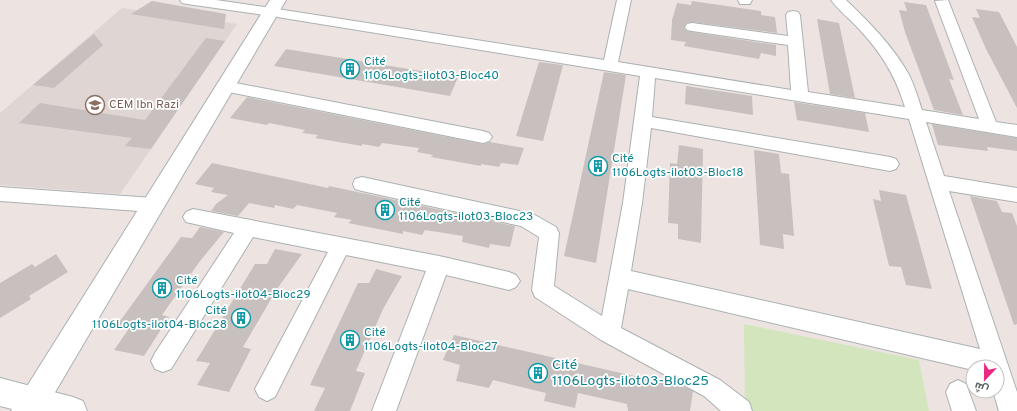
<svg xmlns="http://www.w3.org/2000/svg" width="1017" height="411" font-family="Overpass,Cairo,sans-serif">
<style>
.education{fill:#dfd5d2}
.green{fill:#d2e5bd}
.building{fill:#c8c0be}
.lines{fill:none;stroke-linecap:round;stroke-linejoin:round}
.minor-casing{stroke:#abb1b2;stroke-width:2}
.tertiary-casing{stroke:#abb1b2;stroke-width:2}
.secondary-casing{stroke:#aab2b2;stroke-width:2}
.minor{fill:#fff;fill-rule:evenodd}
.tertiary{fill:#fff;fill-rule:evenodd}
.secondary{fill:#fff;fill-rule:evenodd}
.labels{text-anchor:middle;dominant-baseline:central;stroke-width:3.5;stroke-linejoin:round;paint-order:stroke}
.culture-label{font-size:12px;fill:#0d838f;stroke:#fff;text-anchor:start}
.education-label{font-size:12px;fill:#785e54;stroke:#fff;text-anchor:start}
.near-culture-label{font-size:14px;fill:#0d838f;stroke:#fff;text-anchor:start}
</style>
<rect width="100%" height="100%" fill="#ede4e1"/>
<path class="education" d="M122 8 237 24 120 194 0 185V113Z"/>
<path class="green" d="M744 324 919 360 929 411H745Z"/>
<g class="building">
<path d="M152 1 226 14 224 29 131 14Z"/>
<path d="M692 1 761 11V15L775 17 777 33 692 22 686 23 684 28 687 31 692 32 776 45V56L761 53 759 59 684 46 686 42 671 40 672 20 677 3 691 5Z"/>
<path d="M904 2 926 5 954 80 949 79 963 115 934 110 905 32 899 10 907 11Z"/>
<path d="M976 9 999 12 1017 47V108L986 49 972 17 980 18Z"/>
<path d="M817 19 839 23 855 98 830 94Z"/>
<path d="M94 34 103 45 54 88 33 85Z"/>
<path d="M206 38 225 41 151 149 125 146 132 138 19 123 40 103 145 120Z"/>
<path d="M286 49 458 77 450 96 274 66Z"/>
<path d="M539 62 563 65 543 141 516 136Z"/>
<path d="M604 72 626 75 596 263 564 256Z"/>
<path d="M686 86 752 96 753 115 685 104Z"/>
<path d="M247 97 483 144 490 142 524 148 518 165 501 163 499 167 481 164V166L431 157 433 155 417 152 419 148 382 143 379 147 362 144V146L315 138 318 135 302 133 305 130 269 123 267 125 230 118Z"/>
<path d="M794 102 865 113 869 132 797 120Z"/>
<path d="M932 124 1017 138V151L987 147 988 151 938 145Z"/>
<path d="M679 145 703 149 701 243 678 239V224L668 223 670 163 677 164Z"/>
<path d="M754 150 779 154 781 173 789 174 794 236 783 234 784 249 760 245Z"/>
<path d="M212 163 328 188 329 186 386 198 515 226 510 247 490 244 489 248 462 242 463 236 425 230 422 235 403 231V234L348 223 352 220 334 217 337 213 297 205 293 209 275 205 274 208 249 203 238 216 211 211 216 204 228 195 211 192 214 188 195 184Z"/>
<path d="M879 190 906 195 932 289 906 285 901 267 889 266 873 199 881 201Z"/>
<path d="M970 196 997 201 1002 212 1012 213 1017 226V324L1014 325Z"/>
<path d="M200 227 224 232 200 261 162 315 169 317 144 356 114 350 128 330 115 328 181 237 192 238Z"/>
<path d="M275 249 302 254 277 289 243 347 251 349 229 392 197 385 210 363 196 361 255 264H267Z"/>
<path d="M56 254 68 272 29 296 31 299 0 318V283L32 264 35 267Z"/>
<path d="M376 269 402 276 383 309 356 371 365 373 350 411H314L325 388 310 385 358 283H369Z"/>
<path d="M454 335 687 388 693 391 690 411H628L627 404 578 393 575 408 544 401 546 393 493 380 489 388 456 381 460 365 443 360Z"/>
</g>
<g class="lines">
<defs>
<g id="minor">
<path d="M180 0H216L271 8 604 60 617 0H631L618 62 791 90 788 45 692 31 687 30 685 27 687 24 692 23 788 36 786 15 788 12 793 11 798 12 800 15 808 92 905 107C895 75 882 54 859 29 850 19 839 11 831 0H846C869 22 892 45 908 73 914 84 918 98 922 110L979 119 935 1 948 0 996 122 1017 125V137L926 122 944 176 1017 188V202L949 191 1017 392V411H999L993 391H997V367H973V370L628 289 621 328 720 380 749 402 752 411H721L704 396 601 340 535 297 532 290 539 237 521 226 362 191 355 189 353 184 355 179 362 177 533 214 556 227 559 233 554 286 602 316 623 203 640 76 271 16 187 4 182 3ZM655 78 909 119 980 349 631 271 642 203 651 128 890 171 896 169 899 164 896 159 890 157 652 117Z"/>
<path d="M738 0H752L750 4H740Z"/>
<path d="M225 81 483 131 489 133 492 137 489 141 483 143 219 90 217 86 219 82Z"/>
<path d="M0 187 153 198 160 200 162 205 160 210 153 212 0 201Z"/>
<path d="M193 209 439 256 509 272 516 275 520 281 516 287 509 290 446 275 396 411H372L426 271 346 255 275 397 267 401 259 397 255 389 328 252 253 237 171 369 163 372 155 369 151 361 155 353 234 233 186 222 183 217 186 212Z"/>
<path d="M958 380 966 384 976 411H952L946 392 950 384Z"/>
</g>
<path id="tertiary" d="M270 0H286L44 411H11L15 401 24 391Z"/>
<path id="secondary" d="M0 378 73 397 83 401 87 411H20L0 406Z"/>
</defs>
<use href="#minor" class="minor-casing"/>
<use href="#tertiary" class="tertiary-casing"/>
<use href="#secondary" class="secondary-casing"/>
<use href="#minor" class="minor"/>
<use href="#tertiary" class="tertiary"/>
<use href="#secondary" class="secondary"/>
</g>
<defs>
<symbol id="building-ring" viewBox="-11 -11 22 22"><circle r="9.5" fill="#fff" stroke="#0f9aa8" stroke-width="1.5"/><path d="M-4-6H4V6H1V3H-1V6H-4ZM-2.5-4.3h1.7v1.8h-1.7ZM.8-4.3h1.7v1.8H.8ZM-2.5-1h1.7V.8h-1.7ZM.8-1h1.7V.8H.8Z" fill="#0f9aa8"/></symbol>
<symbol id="school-ring" viewBox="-11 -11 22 22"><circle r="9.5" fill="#fff" stroke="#8d6e63" stroke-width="1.5"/><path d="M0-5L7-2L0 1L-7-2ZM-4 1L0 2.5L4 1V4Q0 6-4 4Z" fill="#8d6e63"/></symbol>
</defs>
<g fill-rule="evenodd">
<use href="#building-ring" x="339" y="58" width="22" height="22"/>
<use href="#school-ring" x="84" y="94" width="22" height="22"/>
<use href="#building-ring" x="587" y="155" width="22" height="22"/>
<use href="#building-ring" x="374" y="199" width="22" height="22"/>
<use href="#building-ring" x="151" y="277" width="22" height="22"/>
<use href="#building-ring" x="230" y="307" width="22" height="22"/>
<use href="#building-ring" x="339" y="329" width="22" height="22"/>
<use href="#building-ring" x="527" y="362" width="22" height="22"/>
</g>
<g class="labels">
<g class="culture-label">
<text x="364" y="62">Cité<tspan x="364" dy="14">1106Logts-ilot03-Bloc40</tspan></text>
<text x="612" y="159">Cité<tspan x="612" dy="14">1106Logts-ilot03-Bloc18</tspan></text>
<text x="399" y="203">Cité<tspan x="399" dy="14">1106Logts-ilot03-Bloc23</tspan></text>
<text x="176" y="281">Cité<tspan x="176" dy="14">1106Logts-ilot04-Bloc29</tspan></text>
<text x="227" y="311" text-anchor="end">Cité<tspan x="227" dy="14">1106Logts-ilot04-Bloc28</tspan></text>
<text x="364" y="333">Cité<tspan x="364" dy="14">1106Logts-ilot04-Bloc27</tspan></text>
</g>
<g class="education-label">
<text x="109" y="105">CEM Ibn Razi</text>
</g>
<g class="near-culture-label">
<text x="552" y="365">Cité<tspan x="552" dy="16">1106Logts-ilot03-Bloc25</tspan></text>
</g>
</g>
<g transform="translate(985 379) rotate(202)"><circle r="19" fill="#ffffff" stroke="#bdc0c0"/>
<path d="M0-3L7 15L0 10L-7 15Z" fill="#eb2980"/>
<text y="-6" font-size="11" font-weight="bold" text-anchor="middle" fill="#5a6262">ش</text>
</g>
</svg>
